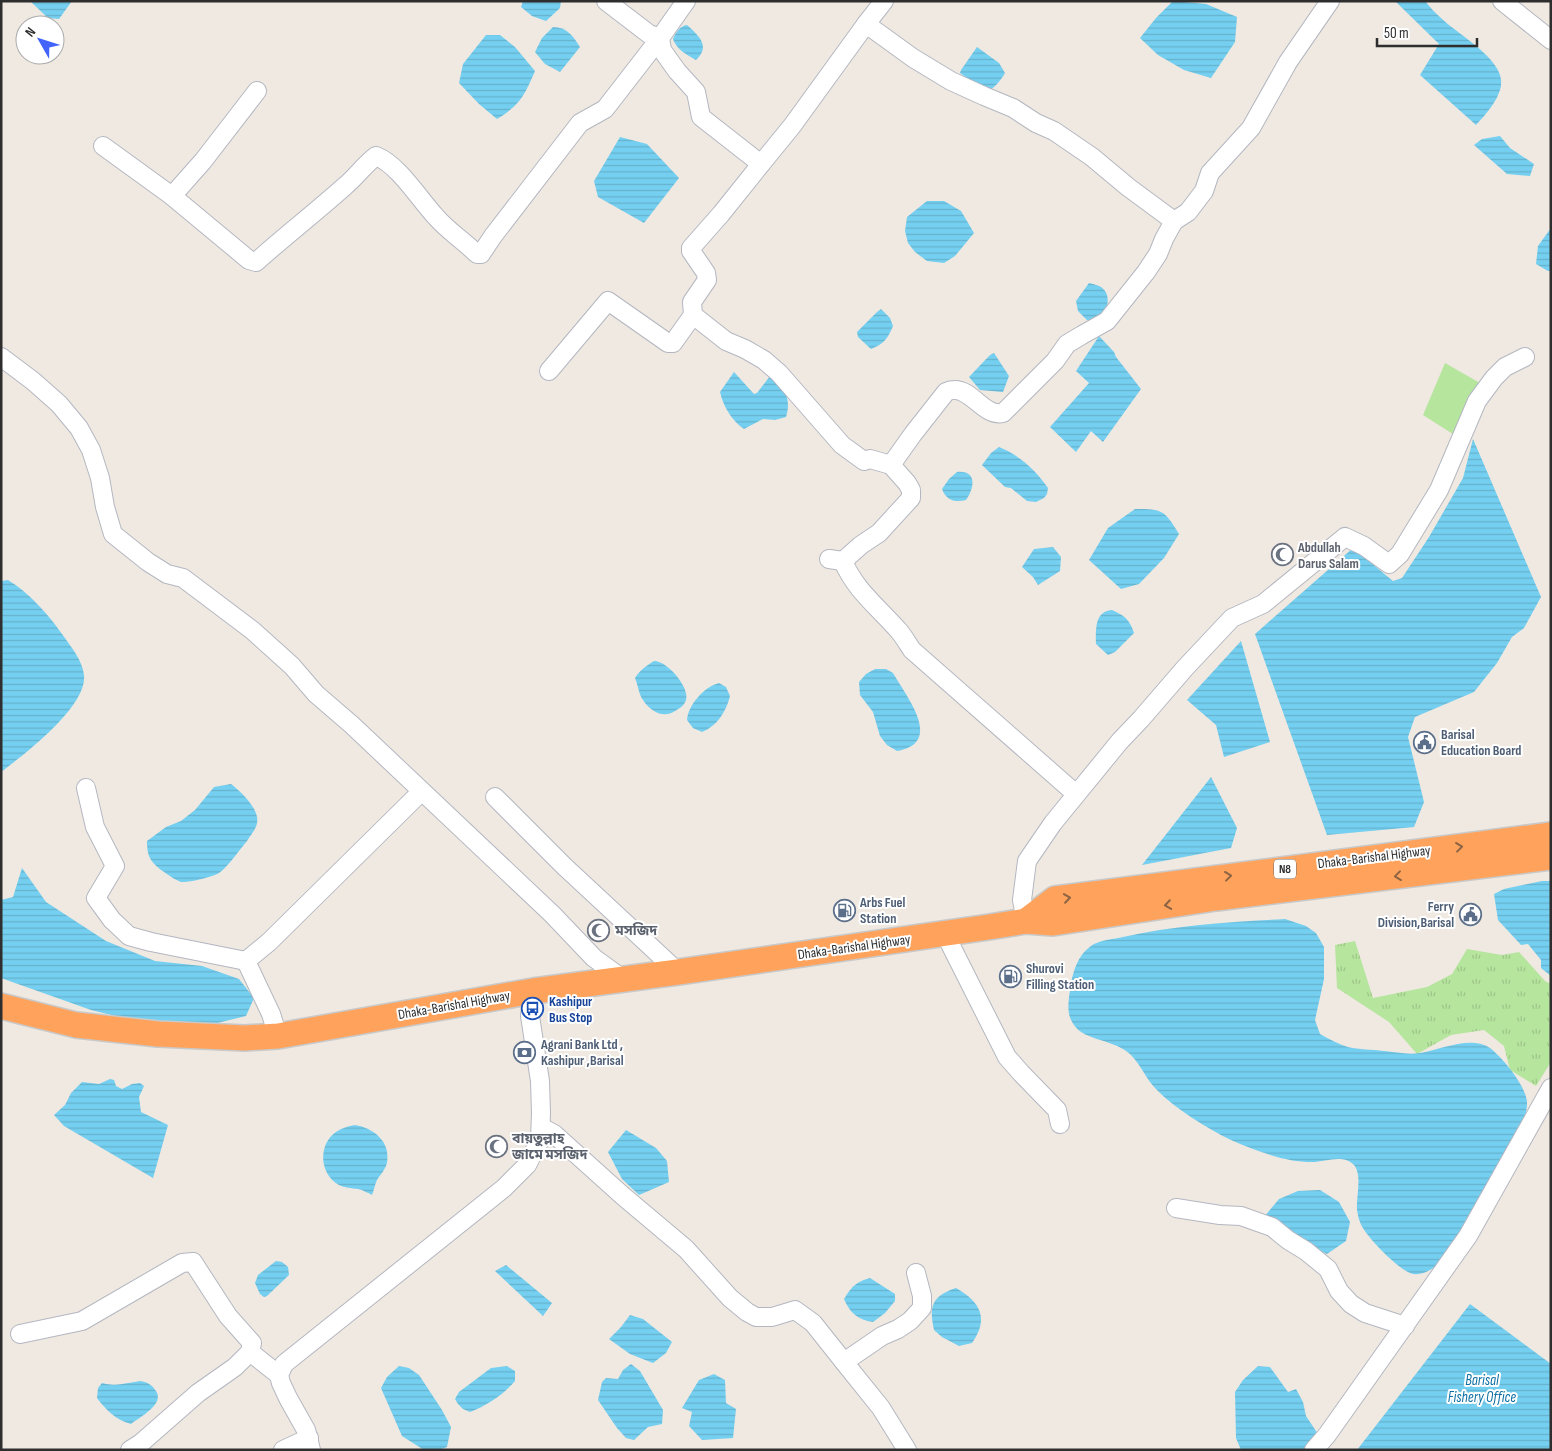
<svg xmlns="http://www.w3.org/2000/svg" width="1552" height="1451" font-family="'Sofia Sans Condensed','Noto Sans Bengali',sans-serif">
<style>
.grass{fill:#b6e59e}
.park{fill:url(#park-tufts)}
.water{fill:url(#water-rules)}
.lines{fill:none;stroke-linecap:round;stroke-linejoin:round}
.minor-casing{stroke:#b4b7c1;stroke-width:20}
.highway-casing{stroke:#c9c9c9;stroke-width:28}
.minor{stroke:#fff;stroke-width:18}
.highway{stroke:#ffa35c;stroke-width:25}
.oneway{stroke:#8c6343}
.labels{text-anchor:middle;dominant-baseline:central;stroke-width:4;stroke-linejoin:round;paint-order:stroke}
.shield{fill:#fff;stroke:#6d6d6d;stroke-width:1}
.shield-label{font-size:12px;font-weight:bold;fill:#2e2e2e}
.worship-label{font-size:14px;font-weight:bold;fill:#5b616d;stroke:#fff;text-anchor:start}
.service-label{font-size:14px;font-weight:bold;fill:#4e5e75;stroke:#fff;text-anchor:start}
.street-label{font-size:14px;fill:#2e2e2e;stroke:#fff}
.transit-label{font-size:14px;font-weight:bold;fill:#164399;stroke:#fff;text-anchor:start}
.water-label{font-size:15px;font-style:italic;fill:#0d6fa3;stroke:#fff}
</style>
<defs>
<pattern id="park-tufts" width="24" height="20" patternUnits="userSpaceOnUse" patternTransform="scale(1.25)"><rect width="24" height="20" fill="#b6e59e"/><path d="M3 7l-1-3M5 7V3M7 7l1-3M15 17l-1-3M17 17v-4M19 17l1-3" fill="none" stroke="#9dc588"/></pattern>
<pattern id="water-rules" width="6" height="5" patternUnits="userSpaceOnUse" patternTransform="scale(1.25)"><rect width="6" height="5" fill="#75cff0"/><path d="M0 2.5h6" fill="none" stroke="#66b2ce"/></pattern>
</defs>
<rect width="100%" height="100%" fill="#efe9e1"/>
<path class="grass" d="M1445 363 1480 383 1456 436 1423 415Z"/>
<path class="park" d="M1355 941 1373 998 1427 987 1452 974 1467 949 1502 955 1519 952 1545 981 1551 984V1062L1536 1086 1510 1070 1504 1046 1484 1030 1451 1035 1417 1054 1389 1022 1337 988 1335 945Z"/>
<g class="water">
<path d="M30 1H72L59 19 48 18Z"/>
<path d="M523 1H561L560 8 546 21 532 16 521 7Z"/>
<path d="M1173 1 1206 4 1237 17 1235 42 1211 78 1184 70 1158 55 1140 38 1156 18Z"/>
<path d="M1397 1H1425C1430 7 1435 13 1441 18 1457 34 1506 60 1501 86 1498 101 1486 114 1476 125L1420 75 1439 44 1396 2Z"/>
<path d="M687 25C699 36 711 46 696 60 687 55 676 49 673 39 676 32 680 26 687 25Z"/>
<path d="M553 27C567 27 573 36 580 47L560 72 545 64 535 52 542 38Z"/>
<path d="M486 35H500L515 47 535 71C524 96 521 104 497 119L479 104 459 83 463 64Z"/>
<path d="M977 47 999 63 1005 73C1001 80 994 89 986 92L960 73 961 70Z"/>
<path d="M1500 136 1510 148 1534 164 1530 176 1507 174 1474 145 1482 139Z"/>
<path d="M620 137 647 144 679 178 644 223 598 197 594 181Z"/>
<path d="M927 201H944L961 211 974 233 955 256 944 263 927 261 915 252 908 243 905 231 907 217Z"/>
<path d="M1551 228V271H1548L1536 264 1538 246Z"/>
<path d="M1089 283C1093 284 1098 285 1101 287 1113 295 1108 315 1095 319 1092 320 1089 320 1087 320L1078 311 1076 301Z"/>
<path d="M881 309 890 318 893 326C888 338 884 344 871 349L858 337 857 332 877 312Z"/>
<path d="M1099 336 1114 352 1116 357 1141 389 1103 442 1091 431 1076 452 1050 427 1089 383 1076 371Z"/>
<path d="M994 353 1009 376 1003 392 980 390 969 377 990 355Z"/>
<path d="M734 372 754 394 757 393 770 376C784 389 792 397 786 417L775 420 763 419 744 429C732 421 723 406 720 392Z"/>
<path d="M1473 439 1541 597 1524 628 1512 637 1497 663 1474 692 1415 717 1408 737 1424 802 1414 827 1327 835 1255 634 1353 548 1393 581 1402 578 1429 537 1463 478Z"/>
<path d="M999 447C1019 455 1036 470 1048 488L1047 494 1044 498 1036 502 1027 501 1011 488 1005 487 982 465 991 453Z"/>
<path d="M957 472C978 470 974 489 966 500 955 503 946 500 942 489L949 479Z"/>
<path d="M1135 509C1163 509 1164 510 1179 534L1164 558 1139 584 1121 589 1089 560 1108 528Z"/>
<path d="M1053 547 1061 557 1060 571 1038 585 1033 577 1022 567 1034 549Z"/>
<path d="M8 580C28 592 49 615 62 634 71 647 82 659 84 675 88 706 24 755 1 772V581Z"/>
<path d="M1112 610C1124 615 1130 620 1134 633L1115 652 1108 655 1096 644C1096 631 1094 611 1112 610Z"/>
<path d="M1241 641 1270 742 1224 757 1216 725 1187 700Z"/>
<path d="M654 661C668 661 690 688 686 700 684 706 680 708 675 711 663 719 650 711 643 700 639 695 638 685 635 678 640 670 646 666 654 661Z"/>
<path d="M875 669H886L893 673C906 696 945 743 897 751L887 745 880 736 873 712 860 695 859 682 866 674Z"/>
<path d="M719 683 726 687 730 696C726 712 717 726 702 732L693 728 687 720C688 705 704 687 719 683Z"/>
<path d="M1211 777 1237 828 1231 848 1142 865Z"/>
<path d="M231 784C240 791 255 805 257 817 259 826 252 833 247 841 240 849 228 867 219 873 212 877 188 883 181 882 175 880 167 874 161 870 150 861 147 856 147 841L166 827 181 821 195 810 214 787Z"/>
<path d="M22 868 46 902 106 941 155 961 202 966 239 979 254 998 246 1016 201 1027 132 1020 91 1010 1 978V900L13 897Z"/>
<path d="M1542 881H1551V976L1541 968V960L1528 944 1521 945 1498 920 1494 894 1504 889Z"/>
<path d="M1285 919 1306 926 1316 933 1324 947V979L1315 1020 1320 1034C1329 1039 1338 1044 1348 1047 1359 1050 1372 1049 1384 1051 1395 1052 1408 1055 1420 1053 1440 1050 1471 1035 1490 1048 1503 1058 1526 1086 1527 1102 1528 1133 1485 1193 1468 1220 1461 1232 1455 1246 1446 1256 1438 1266 1423 1278 1410 1273 1397 1268 1364 1235 1360 1222 1358 1218 1358 1214 1357 1210 1356 1197 1363 1173 1353 1164 1342 1154 1325 1162 1312 1162 1285 1162 1256 1151 1231 1140 1208 1129 1174 1108 1156 1089 1146 1079 1141 1065 1131 1055 1115 1039 1084 1041 1074 1025 1065 1013 1069 998 1071 984 1074 968 1079 953 1094 944 1102 940 1114 939 1123 937 1176 925 1231 922 1285 919Z"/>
<path d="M110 1079 114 1080 116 1086 122 1089 132 1084 140 1083 144 1086 139 1097 141 1112 168 1125 153 1178 64 1126 54 1115 65 1105 71 1093 82 1082 99 1084Z"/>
<path d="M355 1125C373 1128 391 1141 387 1163 385 1170 381 1174 377 1180 375 1184 374 1190 372 1195 368 1193 363 1190 358 1189 351 1188 345 1188 339 1185 319 1174 318 1144 336 1132 342 1128 348 1126 355 1125Z"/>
<path d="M626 1130 656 1148 667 1161 669 1182 639 1195 622 1179 608 1152Z"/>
<path d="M1320 1190 1339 1202 1350 1222 1346 1241 1327 1254 1296 1240 1264 1217 1279 1199 1298 1191Z"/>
<path d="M276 1261 282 1262 288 1267 289 1275 267 1296 264 1297 260 1294 255 1283 258 1275Z"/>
<path d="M506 1265 552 1303 543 1316 495 1271Z"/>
<path d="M870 1278 895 1294V1301L885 1313 873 1322C858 1320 850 1313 844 1299 852 1286 856 1282 870 1278Z"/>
<path d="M956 1288C981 1302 989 1319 972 1343L959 1346 942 1337 934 1330C929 1307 931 1296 956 1288Z"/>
<path d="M1470 1304 1551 1364V1450H1357Z"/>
<path d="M630 1315 643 1319 672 1342 666 1353 653 1363 630 1354 609 1339 621 1327Z"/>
<path d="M631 1364 640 1371 663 1410 662 1424 648 1427 634 1440 626 1438 617 1428 598 1400 602 1382 606 1378 618 1379 623 1370Z"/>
<path d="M399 1366 409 1368 419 1375 442 1410 451 1427 447 1447 439 1450H424L402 1436 381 1388 387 1377Z"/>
<path d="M507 1366 515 1371V1381C503 1395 487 1405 470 1412L463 1409 458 1404 455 1399 459 1392 491 1368Z"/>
<path d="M1258 1366 1270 1367 1288 1392 1296 1389 1303 1402 1306 1416 1320 1437 1305 1448V1450H1241L1236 1438 1235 1392 1243 1380Z"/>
<path d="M714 1374 725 1380 726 1403 736 1409 733 1438 702 1440 689 1426 692 1412 682 1408 699 1380Z"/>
<path d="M140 1381C148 1382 152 1385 156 1391 165 1404 140 1417 131 1424 116 1420 106 1410 97 1398L98 1388 102 1383C116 1387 126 1383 140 1381Z"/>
</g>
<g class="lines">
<defs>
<g id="minor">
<path d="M686 1 660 38 662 50 677 71 696 92 701 117 761 164 792 126 866 24"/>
<path d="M884 1 866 24 913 58 951 81 984 96 1013 108 1036 123 1054 131 1092 157 1128 187 1174 221 1188 212 1204 191 1210 173 1251 128 1288 62 1330 1"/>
<path d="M1502 1 1551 40"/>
<path d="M103 146 172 196 249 260 256 262C285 236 316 212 345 186 356 177 364 165 376 156 399 165 419 199 436 217 448 231 464 241 477 254H481L493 236 580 123 605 109 660 38 649 34 606 1"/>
<path d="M172 196 203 161 257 91"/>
<path d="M693 315 726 341 745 349 764 360 779 373 842 445 864 461 870 459 891 465 907 483 911 490V498L879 533 861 545 843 561 829 559"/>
<path d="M1 357 33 381 59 404 79 428 91 450 100 478 105 507 113 534 148 562 167 574 183 578 252 630 292 666 316 694 352 725 552 914 594 958 623 979"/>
<path d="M549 371 608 301 668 343H673L693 315 692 302 707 280 706 273 691 251V248L721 214 761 164"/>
<path d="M891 465 913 434 946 392C948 391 951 390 954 390 972 389 984 417 1003 413L1055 361 1067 344 1082 335 1107 321 1146 272 1158 254 1164 239 1174 221"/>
<path d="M843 561C855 590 879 608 899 631 904 637 908 644 912 650L1076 794"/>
<path d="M86 788 95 827 115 866 96 898 112 920 129 936 151 942 246 961"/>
<path d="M495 797 565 867 678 972"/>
<path d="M1026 921 1022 900 1027 861 1053 823 1120 741 1141 719 1185 668 1232 618 1263 604 1345 537 1364 546 1389 564 1400 554 1439 490 1477 401 1494 378 1505 367 1525 357"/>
<path d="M945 934 1007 1057 1021 1073 1057 1110 1060 1124"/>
<path d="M246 961 269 942 421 792"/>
<path d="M246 961 271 1014 278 1036"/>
<path d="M541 1127 554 1134 623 1196 686 1249 730 1298 747 1312 756 1317H772L795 1310 813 1323 844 1362 881 1408 907 1450"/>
<path d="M1176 1208 1220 1215 1241 1216 1272 1227 1288 1240 1306 1251 1328 1269 1339 1291 1351 1304 1365 1313 1405 1326"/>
<path d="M20 1334 82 1321 182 1263 193 1262 228 1316 252 1343 250 1352 235 1367 198 1393 141 1443 130 1450"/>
<path d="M250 1352 279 1375"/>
<path d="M844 1362 882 1336 898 1329 910 1321 922 1308V1296L916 1273"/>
<path d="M283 1450 309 1438"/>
<path d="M311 1450 306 1430 288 1398 281 1383 279 1375 284 1364 504 1188 527 1165 540 1140 541 1113 540 1081 530 1016 533 991"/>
<path d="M1314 1450 1327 1435 1468 1236 1551 1088"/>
</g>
<g id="highway">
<path d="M1026 921 1055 899 1551 835"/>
<path d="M1 1006 76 1025 158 1034 245 1038 278 1036 533 991 678 972 989 927 1026 921 1053 923 1216 898 1551 857"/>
</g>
</defs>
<use href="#minor" class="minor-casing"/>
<use href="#highway" class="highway-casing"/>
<use href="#minor" class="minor"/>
<use href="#highway" class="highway"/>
</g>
<defs><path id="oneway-chevron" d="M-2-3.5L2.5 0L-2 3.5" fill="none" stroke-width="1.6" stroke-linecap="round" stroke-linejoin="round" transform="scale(1.25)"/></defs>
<g class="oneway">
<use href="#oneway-chevron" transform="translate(1459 847) rotate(-7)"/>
<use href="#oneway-chevron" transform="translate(1228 876) rotate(-7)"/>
<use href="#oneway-chevron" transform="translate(1398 876) rotate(173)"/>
<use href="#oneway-chevron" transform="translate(1067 898) rotate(-8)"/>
<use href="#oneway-chevron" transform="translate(1168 905) rotate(171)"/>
</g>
<defs>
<symbol id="mosque-ring" viewBox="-11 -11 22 22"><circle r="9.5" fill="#fff" stroke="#6b7280" stroke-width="1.5"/><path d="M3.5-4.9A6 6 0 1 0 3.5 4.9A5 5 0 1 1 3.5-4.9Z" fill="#6b7280"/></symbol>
<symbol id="civic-ring" viewBox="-11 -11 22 22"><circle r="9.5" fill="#fff" stroke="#5c6f8a" stroke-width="1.5"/><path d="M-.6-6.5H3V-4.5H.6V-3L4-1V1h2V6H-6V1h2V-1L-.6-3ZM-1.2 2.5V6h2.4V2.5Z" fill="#5c6f8a"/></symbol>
<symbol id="fuel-ring" viewBox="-11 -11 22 22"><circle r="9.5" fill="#fff" stroke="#5c6f8a" stroke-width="1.5"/><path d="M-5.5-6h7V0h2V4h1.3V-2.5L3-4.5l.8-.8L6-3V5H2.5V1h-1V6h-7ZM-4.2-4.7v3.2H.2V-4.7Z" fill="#5c6f8a"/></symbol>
<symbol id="bus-ring" viewBox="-11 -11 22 22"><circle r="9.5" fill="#fff" stroke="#1a4fb4" stroke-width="1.5"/><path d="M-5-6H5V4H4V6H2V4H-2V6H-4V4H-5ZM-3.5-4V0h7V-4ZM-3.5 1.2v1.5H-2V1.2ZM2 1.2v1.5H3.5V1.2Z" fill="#1a4fb4"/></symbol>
<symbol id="bank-ring" viewBox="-11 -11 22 22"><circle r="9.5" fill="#fff" stroke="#5c6f8a" stroke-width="1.5"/><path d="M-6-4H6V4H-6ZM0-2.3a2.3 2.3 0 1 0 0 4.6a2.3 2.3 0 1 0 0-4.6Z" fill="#5c6f8a"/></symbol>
</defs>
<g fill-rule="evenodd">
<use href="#mosque-ring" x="1270" y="542" width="25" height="25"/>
<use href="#civic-ring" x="1412" y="730" width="25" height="25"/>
<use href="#fuel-ring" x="832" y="898" width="25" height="25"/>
<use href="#civic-ring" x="1458" y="902" width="25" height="25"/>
<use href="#mosque-ring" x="586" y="918" width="25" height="25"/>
<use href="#fuel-ring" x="998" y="964" width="25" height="25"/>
<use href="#bus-ring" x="520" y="996" width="25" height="25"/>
<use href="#bank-ring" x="512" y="1040" width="25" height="25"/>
<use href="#mosque-ring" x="484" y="1134" width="25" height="25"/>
</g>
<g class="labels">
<rect class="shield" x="1274" y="859.5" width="22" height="19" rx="4"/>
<g class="shield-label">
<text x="1285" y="869">N8</text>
</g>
<g class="worship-label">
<text x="1298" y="547">Abdullah<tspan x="1298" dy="16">Darus Salam</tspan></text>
<text x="615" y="930">মসজিদ</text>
<text x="512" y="1138">বায়তুল্লাহ<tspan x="512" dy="16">জামে মসজিদ</tspan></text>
</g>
<g class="service-label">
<text x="1441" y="734">Barisal<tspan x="1441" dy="16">Education Board</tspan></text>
<text x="860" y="902">Arbs Fuel<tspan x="860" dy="16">Station</tspan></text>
<text x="1454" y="906" text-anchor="end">Ferry<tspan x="1454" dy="16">Division,Barisal</tspan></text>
<text x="1026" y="968">Shurovi<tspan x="1026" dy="16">Filling Station</tspan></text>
<text x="541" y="1044">Agrani Bank Ltd ,<tspan x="541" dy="16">Kashipur ,Barisal</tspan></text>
</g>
<g class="street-label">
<text transform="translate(1374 857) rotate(-7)">Dhaka-Barishal Highway</text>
<text transform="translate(854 947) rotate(-8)">Dhaka-Barishal Highway</text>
<text transform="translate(454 1005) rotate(-10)">Dhaka-Barishal Highway</text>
</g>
<g class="transit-label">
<text x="549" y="1001">Kashipur<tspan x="549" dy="16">Bus Stop</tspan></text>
</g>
<g class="water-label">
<text x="1482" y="1380">Barisal<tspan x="1482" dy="17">Fishery Office</tspan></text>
</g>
</g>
<rect width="1552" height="1451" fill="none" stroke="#2e2e2e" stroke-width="5"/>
<g transform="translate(40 40) rotate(309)"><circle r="24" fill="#ffffff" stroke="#ababab"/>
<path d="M0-4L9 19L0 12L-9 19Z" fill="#4264fb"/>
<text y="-8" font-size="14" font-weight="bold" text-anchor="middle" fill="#2e2e2e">N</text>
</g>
<path d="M1377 38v8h100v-8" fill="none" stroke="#2e2e2e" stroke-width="2.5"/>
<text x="1384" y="38" font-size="15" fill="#2e2e2e" stroke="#ffffff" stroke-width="4" paint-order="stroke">50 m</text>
</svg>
